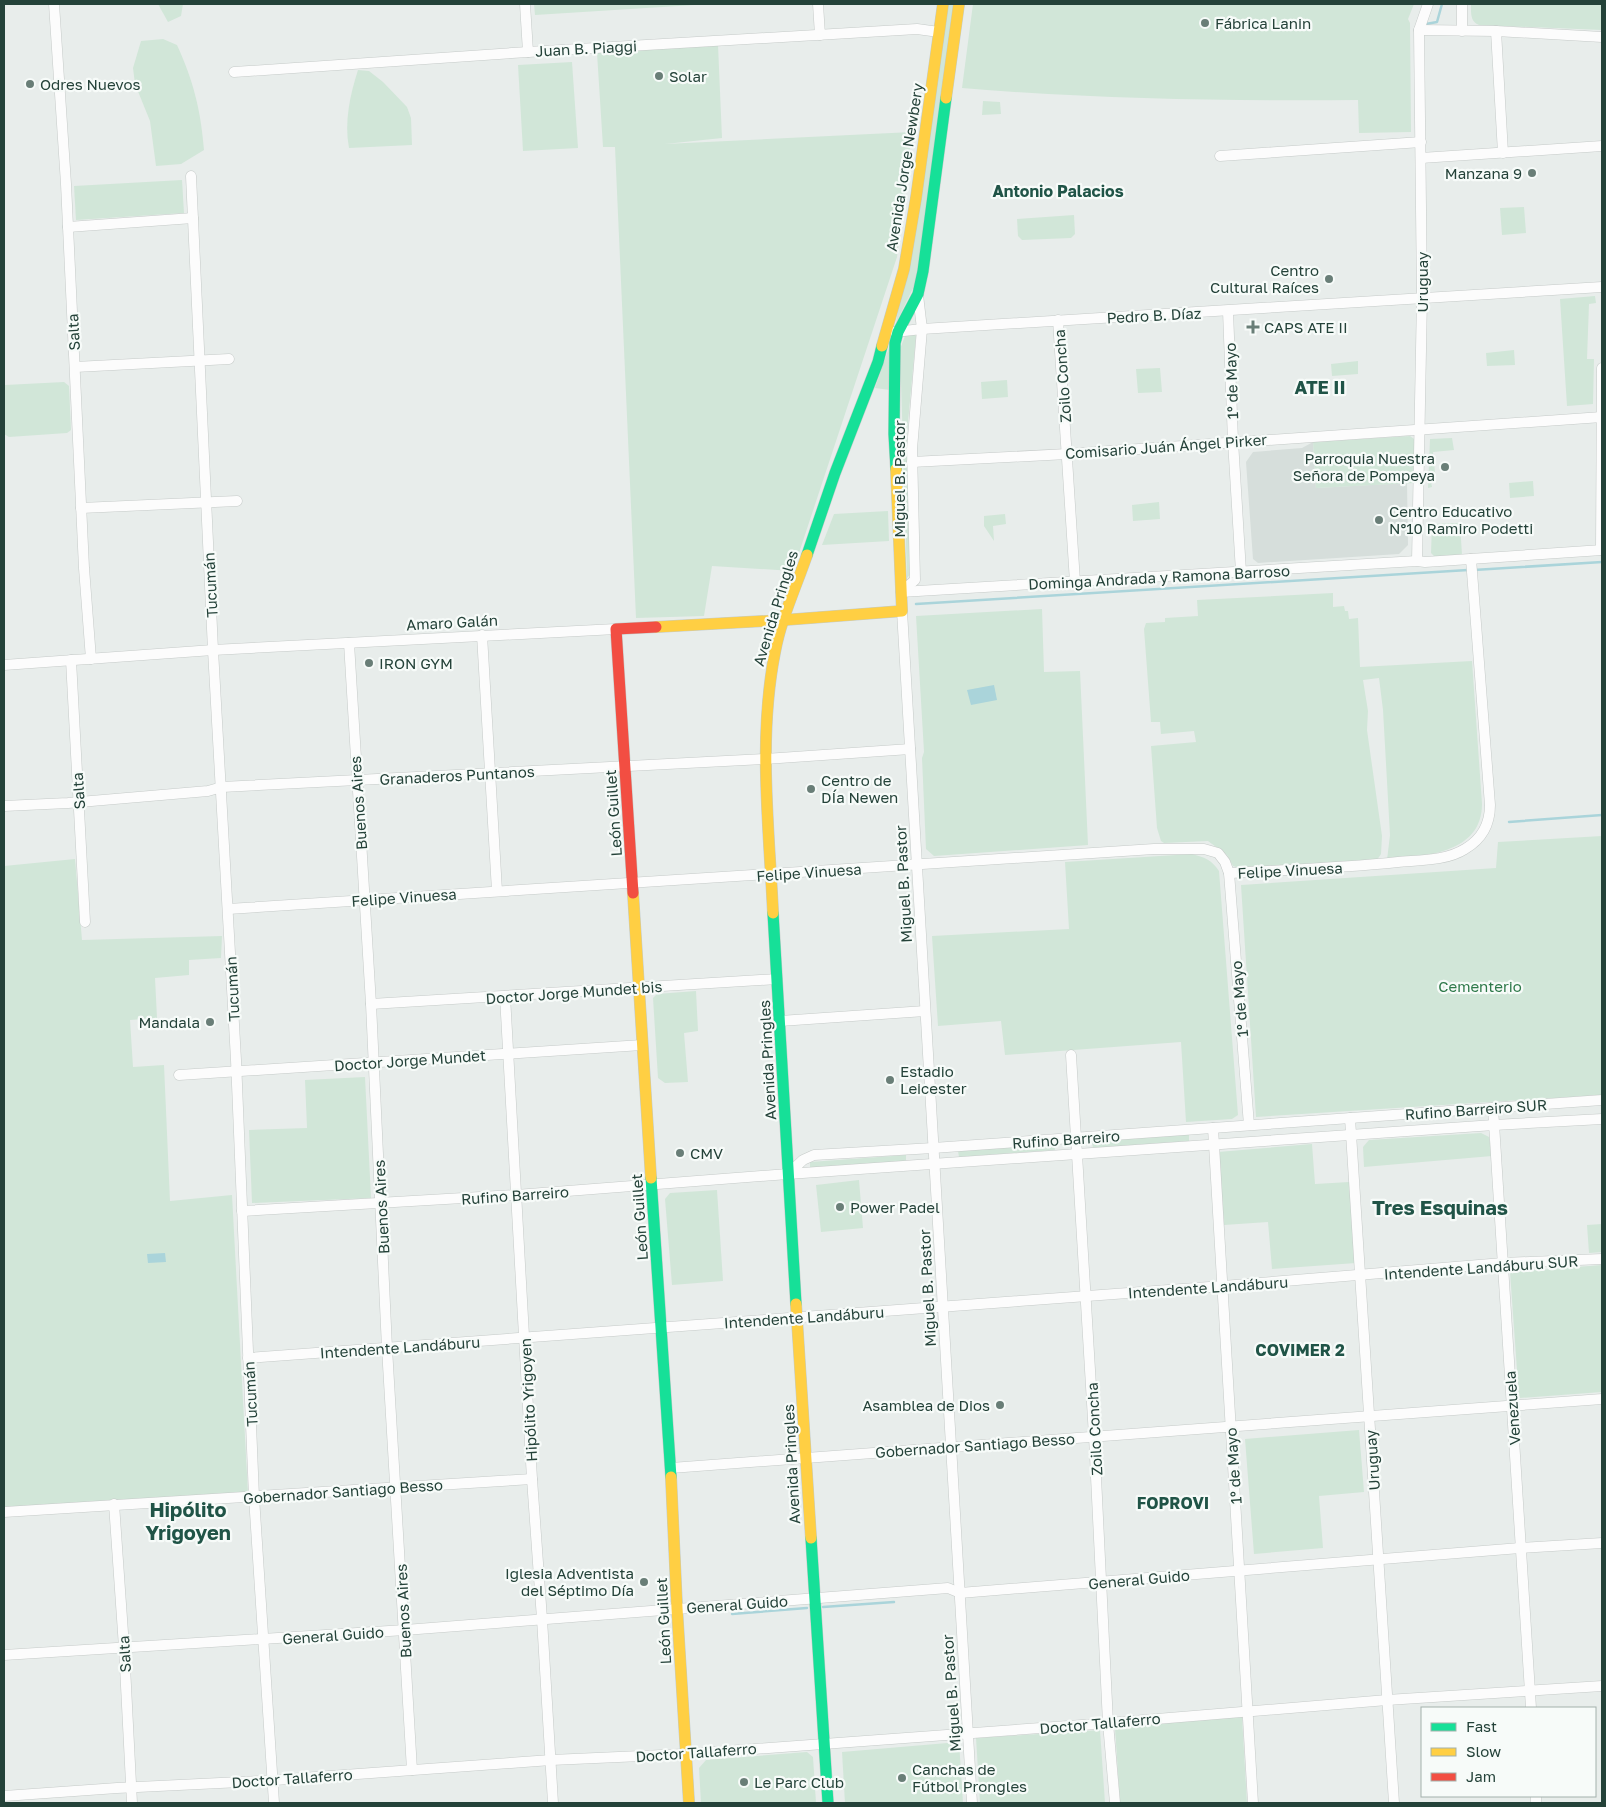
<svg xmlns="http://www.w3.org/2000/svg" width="1606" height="1807" font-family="'Golos Text',sans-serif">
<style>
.built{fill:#d6dedb}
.green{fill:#d1e6d8}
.water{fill:#aad4da}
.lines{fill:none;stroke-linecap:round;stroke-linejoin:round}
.stream{stroke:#aad4da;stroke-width:2.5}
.street-casing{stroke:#c5cac8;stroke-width:11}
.fast-casing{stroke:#c3cbc8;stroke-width:12}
.slow-casing{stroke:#c3cbc8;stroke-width:12}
.jam-casing{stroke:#c3cbc8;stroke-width:12}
.street{stroke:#fcfcfc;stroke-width:10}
.fast{stroke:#16e098;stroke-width:11}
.slow{stroke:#ffcf43;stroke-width:11}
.jam{stroke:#f24e42;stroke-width:11}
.poi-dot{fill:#697e77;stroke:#f7fbf9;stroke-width:2}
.labels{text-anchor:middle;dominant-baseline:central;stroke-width:4.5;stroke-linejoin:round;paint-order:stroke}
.poi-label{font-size:15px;fill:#244239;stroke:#f7fbf9;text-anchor:start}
.street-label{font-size:15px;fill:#244239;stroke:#f7fbf9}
.park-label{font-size:15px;fill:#2e794a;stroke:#f7fbf9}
.neighbourhood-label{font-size:16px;font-weight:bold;fill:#205447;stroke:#f7fbf9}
.quarter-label{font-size:18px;font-weight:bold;fill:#205447;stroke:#f7fbf9}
.district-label{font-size:20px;font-weight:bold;fill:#205447;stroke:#f7fbf9}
</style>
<rect width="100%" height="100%" fill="#e8edeb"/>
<path class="built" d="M1313 442 1316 488 1407 483 1408 545 1399 554 1258 563 1253 559 1246 462 1253 452 1302 448Z"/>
<g class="green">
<path d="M158 4H183L181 16 168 22Z"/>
<path d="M534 4H710L535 15Z"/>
<path d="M947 4H955L919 276 896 323Z"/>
<path d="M973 4H1414L1408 19 1410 23 1411 132 1359 133 1358 100C1226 101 1094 99 962 88Z"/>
<path d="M1471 4H1602V30L1479 25C1470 22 1471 12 1471 4Z"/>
<path d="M163 39 177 45C193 80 201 110 204 150L181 164 156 166 150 121 135 84 133 68 141 41Z"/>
<path d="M718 45 722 138 665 144 912 132 897 257 793 571 712 566 704 616 636 618 615 147H603L597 53Z"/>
<path d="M572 62 578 148 523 151 518 65Z"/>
<path d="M358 70 369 71 383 82 407 107 411 118 412 145 349 148C344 122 350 95 358 70Z"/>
<path d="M983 101 1000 102 1001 114 982 115Z"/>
<path d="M182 180 184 213 76 220 74 186Z"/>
<path d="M1524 207 1526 233 1502 235 1500 208Z"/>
<path d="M1074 215 1075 234 1071 238 1022 240 1018 236 1017 219Z"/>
<path d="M1595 296 1596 303 1589 304 1587 359H1594L1593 404 1567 406 1560 299Z"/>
<path d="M914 334 916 336 907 433 912 572 907 578 900 349 905 336Z"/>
<path d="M890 345V390L875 388Z"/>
<path d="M1514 350 1515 365 1487 366 1486 353Z"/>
<path d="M1358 361V374L1332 376 1331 364Z"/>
<path d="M1160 368 1162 392 1138 393 1136 369Z"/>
<path d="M1007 380 1008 397 982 399 981 382Z"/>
<path d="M64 382 69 386 71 430 67 433 9 437 4 434V387L5 385Z"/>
<path d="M1410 436 1414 439V483L1316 488 1313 442Z"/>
<path d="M1452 438 1454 450 1433 452 1436 482H1431L1432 487 1428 488 1430 439Z"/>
<path d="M1533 481 1534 496 1510 498 1509 483Z"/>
<path d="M1159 502 1160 519 1133 521 1132 505Z"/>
<path d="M888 511 889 541 822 545 834 514Z"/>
<path d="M1005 514 1006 524 993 526 994 541 984 526V516Z"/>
<path d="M1460 523 1462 555 1435 557 1431 553 1432 524Z"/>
<path d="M1333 593V607L1344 606 1345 611H1348L1349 619 1358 618 1360 667 1472 661 1482 804C1482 854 1424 856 1387 860L1390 835 1383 710 1379 678 1363 680 1368 711 1367 730 1382 836 1381 854 1377 860 1249 871 1233 866 1227 855 1208 841 1164 843 1161 841 1157 828 1151 746 1196 742 1194 731 1161 734 1160 722H1151L1144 629 1146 623 1165 622V618L1198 616 1197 600Z"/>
<path d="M1042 609 1044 672 1080 671 1088 845 934 856 926 849 922 758 924 752 916 616Z"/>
<path d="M1602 836V1095L1256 1117 1241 885 1496 868 1498 842Z"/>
<path d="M1192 854C1204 857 1212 860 1219 871L1238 1115 1232 1119 1186 1122 1181 1042 1005 1055 1001 1021 938 1026 932 936 1069 929 1065 862Z"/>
<path d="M75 859 82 940 222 936 221 958 189 960V975L155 978 157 1018 130 1020 133 1067 164 1065 170 1201 232 1195 248 1493 4 1511V866Z"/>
<path d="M696 991 698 1031 684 1033 688 1082 665 1083 658 1078 653 998 657 994Z"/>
<path d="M365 1077 371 1198 252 1203 249 1130 307 1128 305 1080Z"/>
<path d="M1481 1133 1489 1137 1492 1156 1364 1167 1363 1147 1369 1140Z"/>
<path d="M1189 1134V1141L1093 1148 1092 1142Z"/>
<path d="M1054 1143 1055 1150 959 1157 958 1151Z"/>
<path d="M1312 1144 1315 1184 1349 1182 1356 1263 1272 1269 1268 1222 1224 1225 1218 1152Z"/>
<path d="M906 1155V1161L810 1169V1162Z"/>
<path d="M859 1180 863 1228 821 1232 816 1185Z"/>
<path d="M717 1190 723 1281 672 1285 665 1199 670 1193Z"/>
<path d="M1602 1224V1252L1589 1253 1587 1225Z"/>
<path d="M1602 1265V1392L1519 1398 1510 1272Z"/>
<path d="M1359 1430 1364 1492 1319 1496 1323 1548 1254 1554 1245 1439Z"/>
<path d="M1242 1716 1247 1803H1120L1115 1728Z"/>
<path d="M1100 1730 1105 1803H980L976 1738Z"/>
<path d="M959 1742 963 1803H845L842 1752Z"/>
<path d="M807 1752 813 1757 816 1803H701L699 1768 706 1760Z"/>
</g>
<g class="water">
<path d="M994 685 997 700 971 705 967 690Z"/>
<path d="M165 1253 166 1262 148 1263 147 1254Z"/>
</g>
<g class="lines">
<g class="stream">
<path d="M1426 24 1437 22 1442 4"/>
<path d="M1474 570 1602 562"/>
<path d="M916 604 1468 570"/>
<path d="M1509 822 1602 815"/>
<path d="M823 1607 894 1602"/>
<path d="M732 1614 807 1608"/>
</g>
<defs>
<g id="street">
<path d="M54 4 66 184 84 568 91 659"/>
<path d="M525 4 528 52"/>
<path d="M818 4 820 35"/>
<path d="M1419 30 1496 31 1602 37"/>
<path d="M1462 31V4"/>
<path d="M1496 31 1503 153"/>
<path d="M234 72 528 52 917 29 939 32"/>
<path d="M1220 156 1421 142"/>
<path d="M1421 158 1602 146"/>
<path d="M191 176 213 650 236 1060 254 1497 274 1803"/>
<path d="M68 227 193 218"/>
<path d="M1228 311 1233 441 1241 572"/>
<path d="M1058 320 1075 582"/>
<path d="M895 332 922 329 1602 287"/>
<path d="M75 367 229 359"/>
<path d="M912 462 1067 454 1602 417"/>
<path d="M81 508 237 501"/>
<path d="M1601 550 1602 368"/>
<path d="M1417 561 1422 297 1419 30 1428 4"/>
<path d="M901 592 1417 561 1425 562 1602 550"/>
<path d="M901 592 915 580 912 449 922 329 918 295"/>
<path d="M902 611 972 1803"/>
<path d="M482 635 497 891"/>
<path d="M349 643 371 1004 387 1348 412 1770"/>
<path d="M71 660 85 922"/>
<path d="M4 665 213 650 616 629"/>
<path d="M4 806 68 803 208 791 222 787 765 759 910 749"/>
<path d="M1229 873C1285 870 1341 868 1398 862 1419 860 1446 861 1465 849 1482 839 1490 825 1490 805L1471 559"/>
<path d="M228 909 1154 849H1204L1218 853 1225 862 1229 873 1249 1125"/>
<path d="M505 996 532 1479 542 1619 553 1803"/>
<path d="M371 1004 777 979"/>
<path d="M780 1021 925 1011"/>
<path d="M1071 1055 1094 1436 1108 1723 1115 1803"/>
<path d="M179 1075 642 1045"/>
<path d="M1493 1108 1531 1708"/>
<path d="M1350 1118 1394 1803"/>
<path d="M1213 1128 1253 1803"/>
<path d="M788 1174 803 1160 814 1155 933 1148 1602 1100"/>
<path d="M242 1211 516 1195 788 1174 1494 1125 1602 1119"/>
<path d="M248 1358 1223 1286 1503 1263 1602 1259"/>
<path d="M671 1468 1602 1399"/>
<path d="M114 1504 124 1647 132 1803"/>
<path d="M4 1512 532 1479"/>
<path d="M4 1655 405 1630 948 1588 960 1593 1520 1548 1602 1543"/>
<path d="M4 1796 117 1788 261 1781 551 1760 686 1754 1096 1724 1387 1700 1602 1686"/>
<path d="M1536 1796V1803"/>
</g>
<g id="fast">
<path d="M896 469 894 434 895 343 898 332 918 294 923 271 946 98"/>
<path d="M807 555 835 473 878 362 882 346"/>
<path d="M773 913 796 1304"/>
<path d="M651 1178 671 1477"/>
<path d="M811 1538 828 1803"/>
</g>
<g id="slow">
<path d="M946 98 959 4"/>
<path d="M882 346 904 269 916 198 943 4"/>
<path d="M656 627 784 620 902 611 896 469"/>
<path d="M633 893 651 1178"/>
<path d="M773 913C769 826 758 738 775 652 781 619 796 587 807 555"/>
<path d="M796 1304 811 1538"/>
<path d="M671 1477 677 1608 689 1803"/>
</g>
<path id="jam" d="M633 893 616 629 656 627"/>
</defs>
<use href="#street" class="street-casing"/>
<use href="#fast" class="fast-casing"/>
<use href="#slow" class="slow-casing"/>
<use href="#jam" class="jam-casing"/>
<use href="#street" class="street"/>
<use href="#fast" class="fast"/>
<use href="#slow" class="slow"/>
<use href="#jam" class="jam"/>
</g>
<g class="poi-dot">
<circle cx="1205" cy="23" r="5"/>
<circle cx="659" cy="76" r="5"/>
<circle cx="30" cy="84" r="5"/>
<circle cx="1532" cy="173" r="5"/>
<circle cx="1329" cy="279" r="5"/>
<path d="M1250.5 319.5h5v5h5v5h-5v5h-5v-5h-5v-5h5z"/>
<circle cx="1445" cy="467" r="5"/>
<circle cx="1379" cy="520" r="5"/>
<circle cx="369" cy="663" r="5"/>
<circle cx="811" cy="789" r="5"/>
<circle cx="210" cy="1022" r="5"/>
<circle cx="890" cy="1080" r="5"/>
<circle cx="680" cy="1153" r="5"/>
<circle cx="840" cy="1207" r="5"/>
<circle cx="1000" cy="1405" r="5"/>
<circle cx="644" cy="1582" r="5"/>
<circle cx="902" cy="1778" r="5"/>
<circle cx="744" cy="1782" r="5"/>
</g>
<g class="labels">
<g class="poi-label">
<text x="1215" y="23">Fábrica Lanin</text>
<text x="669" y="76">Solar</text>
<text x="40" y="84">Odres Nuevos</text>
<text x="1522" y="173" text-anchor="end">Manzana 9</text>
<text x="1319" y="270" text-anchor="end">Centro<tspan x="1319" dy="17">Cultural Raíces</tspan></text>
<text x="1264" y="327">CAPS ATE II</text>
<text x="1435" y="458" text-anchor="end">Parroquia Nuestra<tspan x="1435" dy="17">Señora de Pompeya</tspan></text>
<text x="1389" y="511">Centro Educativo<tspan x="1389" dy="17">N°10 Ramiro Podetti</tspan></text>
<text x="379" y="663">IRON GYM</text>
<text x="821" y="780">Centro de<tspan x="821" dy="17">DÍa Newen</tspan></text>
<text x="200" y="1022" text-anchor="end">Mandala</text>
<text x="900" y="1071">Estadio<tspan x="900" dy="17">Leicester</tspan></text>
<text x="690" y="1153">CMV</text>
<text x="850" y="1207">Power Padel</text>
<text x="990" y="1405" text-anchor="end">Asamblea de Dios</text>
<text x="634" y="1573" text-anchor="end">Iglesia Adventista<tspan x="634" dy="17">del Séptimo Día</tspan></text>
<text x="912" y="1769">Canchas de<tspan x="912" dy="17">Fútbol Prongles</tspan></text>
<text x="754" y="1782">Le Parc Club</text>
</g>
<g class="street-label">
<text transform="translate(586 48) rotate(-3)">Juan B. Piaggi</text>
<text transform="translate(904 167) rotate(-81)">Avenida Jorge Newbery</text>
<text transform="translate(1422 282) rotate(-90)">Uruguay</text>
<text transform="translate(1154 315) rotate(-3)">Pedro B. Díaz</text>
<text transform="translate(73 332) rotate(-93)">Salta</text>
<text transform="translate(1062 376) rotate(-94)">Zoilo Concha</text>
<text transform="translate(1231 381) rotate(-92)">1º de Mayo</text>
<text transform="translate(1166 446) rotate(-4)">Comisario Juán Ángel Pirker</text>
<text transform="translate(899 479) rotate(-90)">Miguel B. Pastor</text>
<text transform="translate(1159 577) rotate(-3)">Dominga Andrada y Ramona Barroso</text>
<text transform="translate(210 585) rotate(-93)">Tucumán</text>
<text transform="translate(775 608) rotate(-73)">Avenida Pringles</text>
<text transform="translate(452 622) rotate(-3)">Amaro Galán</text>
<text transform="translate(457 775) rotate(-3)">Granaderos Puntanos</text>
<text transform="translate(78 791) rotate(-94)">Salta</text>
<text transform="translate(358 803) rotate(-94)">Buenos Aires</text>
<text transform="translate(613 813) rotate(-94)">León Guillet</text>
<text transform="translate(1290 870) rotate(-3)">Felipe Vinuesa</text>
<text transform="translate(809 872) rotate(-4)">Felipe Vinuesa</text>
<text transform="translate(903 884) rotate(-93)">Miguel B. Pastor</text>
<text transform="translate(404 897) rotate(-4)">Felipe Vinuesa</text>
<text transform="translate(232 989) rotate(-93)">Tucumán</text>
<text transform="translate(574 992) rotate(-4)">Doctor Jorge Mundet bis</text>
<text transform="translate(1239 999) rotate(-95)">1º de Mayo</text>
<text transform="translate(410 1060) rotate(-4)">Doctor Jorge Mundet</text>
<text transform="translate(767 1060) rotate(-93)">Avenida Pringles</text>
<text transform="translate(1476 1109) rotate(-4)">Rufino Barreiro SUR</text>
<text transform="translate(1066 1139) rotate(-4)">Rufino Barreiro</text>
<text transform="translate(515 1195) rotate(-4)">Rufino Barreiro</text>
<text transform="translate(381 1207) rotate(-93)">Buenos Aires</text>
<text transform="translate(639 1217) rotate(-94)">León Guillet</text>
<text transform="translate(1481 1267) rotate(-4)">Intendente Landáburu SUR</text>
<text transform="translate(1208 1287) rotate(-4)">Intendente Landáburu</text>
<text transform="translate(927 1288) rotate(-93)">Miguel B. Pastor</text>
<text transform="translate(804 1317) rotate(-4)">Intendente Landáburu</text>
<text transform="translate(400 1347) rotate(-4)">Intendente Landáburu</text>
<text transform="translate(250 1394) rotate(-93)">Tucumán</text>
<text transform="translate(528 1400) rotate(-93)">Hipólito Yrigoyen</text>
<text transform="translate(1512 1408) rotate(-94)">Venezuela</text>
<text transform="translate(1094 1429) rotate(-93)">Zoilo Concha</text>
<text transform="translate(975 1445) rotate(-4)">Gobernador Santiago Besso</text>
<text transform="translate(1372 1460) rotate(-94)">Uruguay</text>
<text transform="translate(791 1464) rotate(-93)">Avenida Pringles</text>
<text transform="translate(1233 1466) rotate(-94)">1º de Mayo</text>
<text transform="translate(343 1491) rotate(-4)">Gobernador Santiago Besso</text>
<text transform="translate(1139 1579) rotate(-5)">General Guido</text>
<text transform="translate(737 1604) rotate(-4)">General Guido</text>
<text transform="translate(403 1611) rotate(-93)">Buenos Aires</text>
<text transform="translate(663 1621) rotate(-93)">León Guillet</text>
<text transform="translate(333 1635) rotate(-4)">General Guido</text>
<text transform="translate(124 1654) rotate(-93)">Salta</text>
<text transform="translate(951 1693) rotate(-94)">Miguel B. Pastor</text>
<text transform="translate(1100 1723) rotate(-5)">Doctor Tallaferro</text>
<text transform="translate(696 1752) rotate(-4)">Doctor Tallaferro</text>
<text transform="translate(292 1778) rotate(-4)">Doctor Tallaferro</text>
</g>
<g class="park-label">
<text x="1480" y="986">Cementerio</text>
</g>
<g class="neighbourhood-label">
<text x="1058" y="191">Antonio Palacios</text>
<text x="1300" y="1350">COVIMER 2</text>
<text x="1173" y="1503">FOPROVI</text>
</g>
<g class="quarter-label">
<text x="1320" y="387">ATE II</text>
</g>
<g class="district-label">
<text x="1440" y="1207">Tres Esquinas</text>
<text x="188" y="1509">Hipólito<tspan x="188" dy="23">Yrigoyen</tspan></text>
</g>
</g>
<rect width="1606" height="1807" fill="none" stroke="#244239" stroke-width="10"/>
<rect x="1421" y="1707" width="175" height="90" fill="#f7fbf9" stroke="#a3b1ac"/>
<rect x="1431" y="1723" width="25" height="8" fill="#16e098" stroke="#a3b1ac"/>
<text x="1466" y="1732" font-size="15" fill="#244239">Fast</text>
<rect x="1431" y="1748" width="25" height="8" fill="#ffcf43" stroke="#a3b1ac"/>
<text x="1466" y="1757" font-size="15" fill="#244239">Slow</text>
<rect x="1431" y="1773" width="25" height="8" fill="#f24e42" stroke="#a3b1ac"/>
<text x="1466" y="1782" font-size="15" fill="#244239">Jam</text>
</svg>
